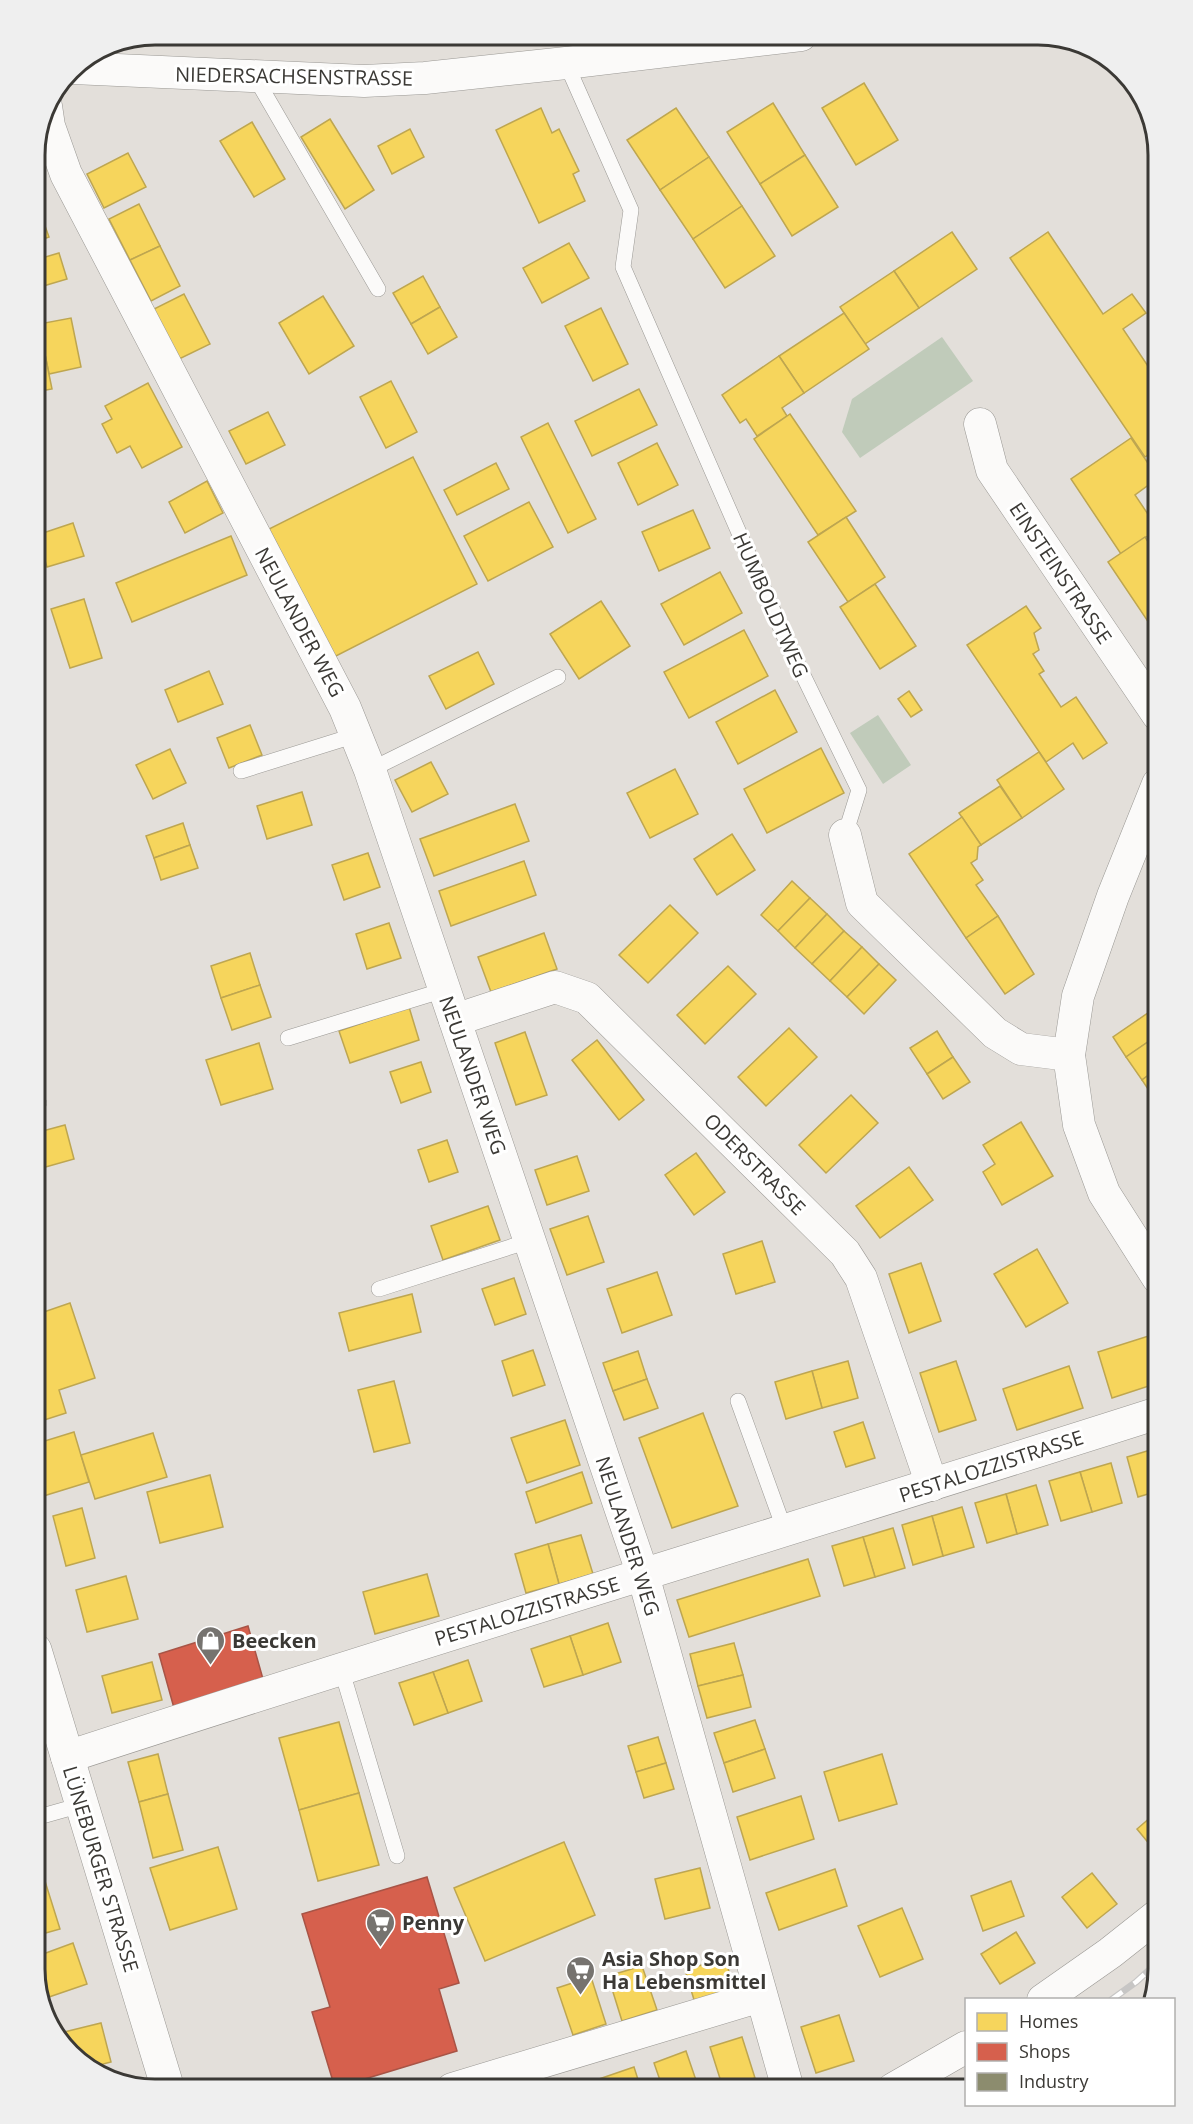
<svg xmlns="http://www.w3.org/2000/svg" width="1193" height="2124" font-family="'Open Sans',sans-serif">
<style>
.green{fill:#c0cbba}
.homes{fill:#f6d55c;stroke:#bea650;stroke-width:1.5}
.shops{fill:#d6604d;stroke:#a85446;stroke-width:1.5}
.industry{fill:#8c8c6e;stroke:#74735d;stroke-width:1.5}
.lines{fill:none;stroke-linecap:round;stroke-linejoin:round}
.lane-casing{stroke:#9a9894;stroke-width:16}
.street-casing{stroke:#9a9894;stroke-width:33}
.secondary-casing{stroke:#9a9894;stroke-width:34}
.lane{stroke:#fbfaf9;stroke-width:15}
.street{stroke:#fbfaf9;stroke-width:32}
.secondary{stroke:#fbfaf9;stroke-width:33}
.rail-casing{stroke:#c7c6c5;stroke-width:7}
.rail{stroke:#fff;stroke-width:4.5;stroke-dasharray:14;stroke-linecap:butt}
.labels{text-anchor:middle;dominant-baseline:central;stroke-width:6;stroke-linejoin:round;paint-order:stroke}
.street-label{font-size:20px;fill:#3b3935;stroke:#fff}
.poi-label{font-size:20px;font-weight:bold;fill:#3b3935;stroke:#fff;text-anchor:start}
.rim{fill:none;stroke:#3b3935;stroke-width:3}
</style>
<rect width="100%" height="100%" fill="#e3dfda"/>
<g class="green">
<path d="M942 337 973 381 860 458 842 432 852 399Z"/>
<path d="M878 715 911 765 883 784 850 733Z"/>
</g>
<g class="homes">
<path d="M864 83 898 140 856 165 822 108Z"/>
<path d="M773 103 805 155 760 184 727 132Z"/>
<path d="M541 108 552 133 559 129 579 171 573 174 585 201 539 223 496 130Z"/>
<path d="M676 108 709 157 660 190 627 140Z"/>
<path d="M330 119 374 190 345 209 301 137Z"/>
<path d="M252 122 285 179 254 197 220 141Z"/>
<path d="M410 129 424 157 392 174 378 146Z"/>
<path d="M128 153 146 187 104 208 87 174Z"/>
<path d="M805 155 838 207 792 236 760 184Z"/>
<path d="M709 157 742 206 693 239 660 190Z"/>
<path d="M35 198 49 237 35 242Z"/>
<path d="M139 204 160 246 130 260 109 219Z"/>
<path d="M742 206 775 256 725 288 693 239Z"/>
<path d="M952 232 977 269 919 308 894 271Z"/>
<path d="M1048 232 1103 314 1132 294 1146 313 1123 329 1158 381V448L1145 457 1010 258Z"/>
<path d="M569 243 589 278 542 303 523 268Z"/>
<path d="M160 246 180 286 151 301 130 260Z"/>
<path d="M59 253 67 279 40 287 35 269V260Z"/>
<path d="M894 271 919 308 865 344 840 307Z"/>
<path d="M423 276 440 307 411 324 393 293Z"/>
<path d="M184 294 210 344 175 361 150 311Z"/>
<path d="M323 296 354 346 309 374 279 323Z"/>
<path d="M440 307 457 337 428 354 411 324Z"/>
<path d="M601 308 628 364 593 381 565 326Z"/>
<path d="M844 313 869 349 804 393 779 356Z"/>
<path d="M71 318 81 367 49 374 39 324Z"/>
<path d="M41 335 52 389 35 392V336Z"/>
<path d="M779 356 804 393 782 408 787 416 757 436 746 419 740 423 722 395Z"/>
<path d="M391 381 417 432 386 448 360 397Z"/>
<path d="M148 383 182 447 142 468 130 446 117 453 102 424 112 419 105 406Z"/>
<path d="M639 389 657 425 592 456 575 421Z"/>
<path d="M268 412 285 445 246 464 229 431Z"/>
<path d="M790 414 856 511 818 535 754 439Z"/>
<path d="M548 423 596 519 568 533 521 437Z"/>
<path d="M1131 438 1158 478 1135 495 1158 529 1121 554 1071 479Z"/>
<path d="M657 443 678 485 638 505 618 463Z"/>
<path d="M413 457 477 584 334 657 269 529Z"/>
<path d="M496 463 509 489 457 515 444 490Z"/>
<path d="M207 481 223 513 185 533 169 502Z"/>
<path d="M529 502 553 547 488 581 464 536Z"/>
<path d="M693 510 710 548 659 571 642 532Z"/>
<path d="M846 517 885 577 848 602 808 542Z"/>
<path d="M73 523 84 556 47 567 37 535Z"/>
<path d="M231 536 247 575 132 622 116 583Z"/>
<path d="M1145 537 1158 557V625L1153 629 1108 562Z"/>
<path d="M720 572 742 613 684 645 661 604Z"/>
<path d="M875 584 916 646 880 669 840 607Z"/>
<path d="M84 599 102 658 70 668 51 609Z"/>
<path d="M601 601 630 646 579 679 550 634Z"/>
<path d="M1026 606 1041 628 1034 633 1039 650 1033 654 1044 671 1039 674 1061 707 1076 697 1107 743 1083 759 1073 743 1046 762 967 645Z"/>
<path d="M744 630 768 676 689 718 664 672Z"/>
<path d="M478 652 494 684 446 709 429 676Z"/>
<path d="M209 671 223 704 178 722 165 690Z"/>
<path d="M775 690 797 732 738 764 716 722Z"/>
<path d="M909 691 922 710 911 717 898 699Z"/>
<path d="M250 725 262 755 229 768 217 738Z"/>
<path d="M821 748 844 793 767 833 744 789Z"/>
<path d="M170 749 186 783 153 799 136 765Z"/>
<path d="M1039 752 1064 789 1022 818 997 780Z"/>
<path d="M431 762 448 794 412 812 395 780Z"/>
<path d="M675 769 698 814 650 838 627 793Z"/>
<path d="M1000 786 1022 818 981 845 959 813Z"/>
<path d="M302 792 312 825 267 839 257 806Z"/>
<path d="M515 804 529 841 434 876 420 839Z"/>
<path d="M962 817 981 845 978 847 977 859 971 863 983 880 976 885 998 916 966 938 909 854Z"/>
<path d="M183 823 190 845 154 858 146 836Z"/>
<path d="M732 834 755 870 717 895 694 859Z"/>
<path d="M190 845 198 868 161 880 154 858Z"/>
<path d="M368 853 380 887 344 900 332 865Z"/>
<path d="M524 861 536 895 451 926 439 891Z"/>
<path d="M792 881 810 898 778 931 761 915Z"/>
<path d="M810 898 827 914 795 948 778 931Z"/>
<path d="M670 905 698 933 648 983 619 955Z"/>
<path d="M827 914 844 931 812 964 795 948Z"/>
<path d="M998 916 1034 974 1005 994 966 938Z"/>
<path d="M389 923 401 958 367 969 356 934Z"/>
<path d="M844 931 862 947 830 981 812 964Z"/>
<path d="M544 933 557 969 491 992 478 957Z"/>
<path d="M862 947 879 964 847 997 830 981Z"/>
<path d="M250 953 260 985 221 998 211 966Z"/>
<path d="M879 964 896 980 864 1014 847 997Z"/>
<path d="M728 966 756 994 705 1044 677 1015Z"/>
<path d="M260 985 271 1017 232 1030 221 998Z"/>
<path d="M1158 1006V1035L1126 1057 1113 1037Z"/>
<path d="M409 1007 419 1040 350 1063 339 1031Z"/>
<path d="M789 1028 817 1057 766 1106 738 1077Z"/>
<path d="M937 1031 953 1057 927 1074 910 1048Z"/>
<path d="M525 1032 547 1095 516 1105 495 1043Z"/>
<path d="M1158 1035V1068L1142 1080 1126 1057Z"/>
<path d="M597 1040 644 1100 619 1120 572 1060Z"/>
<path d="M259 1043 273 1089 221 1105 206 1060Z"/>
<path d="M953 1057 970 1082 943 1099 927 1074Z"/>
<path d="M421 1062 431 1092 401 1103 390 1072Z"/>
<path d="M1158 1068V1104L1142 1080Z"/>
<path d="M851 1095 878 1123 826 1173 799 1145Z"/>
<path d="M1021 1122 1053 1176 1002 1205 983 1172 995 1164 983 1145Z"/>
<path d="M65 1125 74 1159 35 1170V1133Z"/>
<path d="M447 1140 458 1172 429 1182 418 1150Z"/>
<path d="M696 1153 725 1192 694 1215 665 1175Z"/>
<path d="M577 1156 589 1191 547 1205 535 1170Z"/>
<path d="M909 1167 933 1200 880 1238 856 1206Z"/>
<path d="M488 1206 500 1240 443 1260 431 1226Z"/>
<path d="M588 1216 604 1262 567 1275 550 1229Z"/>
<path d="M762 1241 775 1282 736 1294 723 1254Z"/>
<path d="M1037 1249 1068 1303 1026 1327 994 1274Z"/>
<path d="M921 1263 941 1321 909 1333 889 1274Z"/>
<path d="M657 1272 672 1315 622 1333 607 1289Z"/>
<path d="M514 1278 526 1314 495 1325 482 1289Z"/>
<path d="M412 1294 421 1332 349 1351 339 1313Z"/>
<path d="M70 1303 95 1378 59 1390 66 1413 35 1423V1315Z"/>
<path d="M1158 1333V1383L1112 1398 1098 1352Z"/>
<path d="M533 1350 545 1385 513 1396 502 1361Z"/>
<path d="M638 1351 647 1379 613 1391 603 1363Z"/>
<path d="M848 1361 858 1398 822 1408 812 1371Z"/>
<path d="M956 1361 976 1420 939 1432 920 1373Z"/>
<path d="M1069 1366 1083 1408 1017 1430 1003 1389Z"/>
<path d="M812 1371 822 1408 786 1419 775 1382Z"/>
<path d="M647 1379 658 1408 624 1420 613 1391Z"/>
<path d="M394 1381 410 1443 374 1452 358 1390Z"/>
<path d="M703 1413 738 1506 672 1528 639 1438Z"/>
<path d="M565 1420 580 1465 527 1483 511 1438Z"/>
<path d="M863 1422 875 1458 846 1467 834 1432Z"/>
<path d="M74 1432 89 1482 37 1498 35 1491V1444Z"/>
<path d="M153 1433 167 1477 95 1499 81 1455Z"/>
<path d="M1157 1448 1158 1491 1138 1497 1127 1457Z"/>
<path d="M1111 1463 1122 1503 1092 1512 1080 1472Z"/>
<path d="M582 1472 592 1503 536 1523 526 1492Z"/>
<path d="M1080 1472 1092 1512 1061 1521 1049 1481Z"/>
<path d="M210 1475 223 1527 160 1543 147 1492Z"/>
<path d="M1036 1485 1048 1525 1017 1534 1006 1494Z"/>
<path d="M1006 1494 1017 1534 987 1543 975 1503Z"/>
<path d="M962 1507 974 1547 943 1556 932 1516Z"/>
<path d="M82 1508 95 1558 66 1566 53 1516Z"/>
<path d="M932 1516 943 1556 913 1565 902 1525Z"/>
<path d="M893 1528 905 1568 875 1577 863 1537Z"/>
<path d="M581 1535 593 1574 559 1584 548 1544Z"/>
<path d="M863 1537 875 1577 844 1586 832 1546Z"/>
<path d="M548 1544 559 1584 526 1593 515 1554Z"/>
<path d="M808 1559 820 1596 689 1637 677 1600Z"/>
<path d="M427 1574 439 1616 375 1634 363 1592Z"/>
<path d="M126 1576 138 1619 87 1632 76 1590Z"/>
<path d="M608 1623 621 1662 583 1675 570 1636Z"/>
<path d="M570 1636 583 1675 544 1687 531 1649Z"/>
<path d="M734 1643 743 1675 698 1686 690 1654Z"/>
<path d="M468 1660 482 1701 448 1713 433 1672Z"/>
<path d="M152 1662 162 1700 112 1713 102 1676Z"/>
<path d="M433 1672 448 1713 414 1725 399 1683Z"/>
<path d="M743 1675 751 1707 707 1718 698 1686Z"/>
<path d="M755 1720 765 1749 724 1763 714 1733Z"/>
<path d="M339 1722 359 1793 299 1810 279 1738Z"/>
<path d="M658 1737 666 1763 636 1772 628 1746Z"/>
<path d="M765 1749 775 1778 733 1792 724 1763Z"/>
<path d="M158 1754 168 1794 139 1802 128 1762Z"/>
<path d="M882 1754 897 1804 839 1821 824 1772Z"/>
<path d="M666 1763 674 1789 644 1798 636 1772Z"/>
<path d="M359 1793 379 1865 318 1881 299 1810Z"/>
<path d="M168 1794 183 1850 153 1858 139 1802Z"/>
<path d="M801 1796 814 1839 750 1860 737 1817Z"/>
<path d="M1158 1811V1848L1155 1851 1137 1829Z"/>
<path d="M564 1842 595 1915 485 1961 454 1888Z"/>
<path d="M218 1847 237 1909 170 1930 150 1868Z"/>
<path d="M700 1868 710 1908 665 1919 655 1879Z"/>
<path d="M835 1869 847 1906 779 1930 766 1893Z"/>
<path d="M1092 1873 1117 1904 1087 1928 1062 1897Z"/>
<path d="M44 1878 60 1929 35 1936V1880Z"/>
<path d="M1011 1881 1024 1916 983 1931 971 1896Z"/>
<path d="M902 1908 923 1959 880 1977 858 1926Z"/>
<path d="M1016 1932 1035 1963 1000 1984 981 1954Z"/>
<path d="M73 1943 87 1984 49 1997 35 1957Z"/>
<path d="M725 1958 735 1992 695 2003 685 1970Z"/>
<path d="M642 1966 657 2010 622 2021 608 1976Z"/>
<path d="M591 1977 606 2024 573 2035 557 1988Z"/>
<path d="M839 2015 854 2061 816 2073 801 2027Z"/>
<path d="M101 2023 111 2062 88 2068 62 2039 60 2033Z"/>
<path d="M742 2037 755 2078 723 2088 710 2047Z"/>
<path d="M686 2051 699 2089H663L654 2063Z"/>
<path d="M634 2067 641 2089H603L599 2079Z"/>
</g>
<g class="shops">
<path d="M248 1626 263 1679 174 1708 159 1654Z"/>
<path d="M427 1877 459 1983 439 1989 457 2051 335 2088 312 2012 330 2007 302 1914Z"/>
</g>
<path class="industry" d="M290 35H313L314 38 291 39Z"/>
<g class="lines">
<defs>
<g id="lane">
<path d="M566 63 631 210 623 267 785 638 859 790 845 835"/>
<path d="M255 77 378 289"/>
<path d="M370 770 558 677"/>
<path d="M241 771 356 735"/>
<path d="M288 1038 444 990"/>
<path d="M35 1104 39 1103"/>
<path d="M379 1289 529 1241"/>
<path d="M738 1401 785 1531"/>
<path d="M341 1668 397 1856"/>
<path d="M35 1818 81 1805"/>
</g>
<g id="street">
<path d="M73 68 364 81 425 78 566 63 801 35"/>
<path d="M46 106 49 126 66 174 345 708 370 770 643 1575 788 2089"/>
<path d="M980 424 992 470 1158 715"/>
<path d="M845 835 862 903 995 1033 1021 1049 1069 1055"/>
<path d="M455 1020 555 987 587 998 845 1253 861 1278 932 1485"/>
<path d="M1158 1278 1104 1193 1079 1125 1069 1055 1078 996 1113 896 1158 784"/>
<path d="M67 1757C430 1638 795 1529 1158 1413"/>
<path d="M1043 2000 1110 1953 1158 1915"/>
<path d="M452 2089 761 1996"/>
<path d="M893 2089 966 2047"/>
</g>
<path id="secondary" d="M35 1650 168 2089"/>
</defs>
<use href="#lane" class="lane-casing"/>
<use href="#street" class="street-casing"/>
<use href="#secondary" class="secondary-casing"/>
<use href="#lane" class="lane"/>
<use href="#street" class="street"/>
<use href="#secondary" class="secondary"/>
<defs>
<path id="rail" d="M1111 2000 1136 1982 1158 1962"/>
</defs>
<use href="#rail" class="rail-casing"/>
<use href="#rail" class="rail"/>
</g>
<defs>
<symbol id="shop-pin" viewBox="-11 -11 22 30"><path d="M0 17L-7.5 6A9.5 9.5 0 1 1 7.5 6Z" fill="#76736f" stroke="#fff"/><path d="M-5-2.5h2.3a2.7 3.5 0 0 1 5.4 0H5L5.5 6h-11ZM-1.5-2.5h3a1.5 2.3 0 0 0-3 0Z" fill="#fff"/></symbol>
<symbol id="supermarket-pin" viewBox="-11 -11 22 30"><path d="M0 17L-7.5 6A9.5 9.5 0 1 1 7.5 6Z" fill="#76736f" stroke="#fff"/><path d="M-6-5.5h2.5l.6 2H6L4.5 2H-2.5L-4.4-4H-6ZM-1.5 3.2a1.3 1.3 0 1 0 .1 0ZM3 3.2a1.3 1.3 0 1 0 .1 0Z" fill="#fff"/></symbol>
</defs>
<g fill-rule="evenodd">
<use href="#shop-pin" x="194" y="1624" width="33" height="45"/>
<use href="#supermarket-pin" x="364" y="1906" width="33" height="45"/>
<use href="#supermarket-pin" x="564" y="1954" width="33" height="45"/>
</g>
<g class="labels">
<g class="street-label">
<text transform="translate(294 76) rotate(1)">NIEDERSACHSENSTRASSE</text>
<text transform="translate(1061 573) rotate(56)">EINSTEINSTRASSE</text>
<text transform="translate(771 605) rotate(66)">HUMBOLDTWEG</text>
<text transform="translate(300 622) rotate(62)">NEULANDER WEG</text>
<text transform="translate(473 1075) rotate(71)">NEULANDER WEG</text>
<text transform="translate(755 1164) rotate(45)">ODERSTRASSE</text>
<text transform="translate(991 1466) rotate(-18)">PESTALOZZISTRASSE</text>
<text transform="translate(628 1536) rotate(72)">NEULANDER WEG</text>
<text transform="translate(527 1611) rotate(-17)">PESTALOZZISTRASSE</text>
<text transform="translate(101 1869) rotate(73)">LÜNEBURGER STRASSE</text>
</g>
<g class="poi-label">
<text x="232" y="1640">Beecken</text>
<text x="402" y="1922">Penny</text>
<text x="602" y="1958">Asia Shop Son<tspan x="602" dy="23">Ha Lebensmittel</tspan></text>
</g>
</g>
<path d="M0 0H1193V2124H0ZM155 45H1038A110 110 0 0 1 1148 155V1969A110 110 0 0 1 1038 2079H155A110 110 0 0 1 45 1969V155A110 110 0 0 1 155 45Z" fill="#efefef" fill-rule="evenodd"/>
<path class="rim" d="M155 45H1038A110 110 0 0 1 1148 155V1969A110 110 0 0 1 1038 2079H155A110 110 0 0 1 45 1969V155A110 110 0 0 1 155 45Z"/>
<rect x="965" y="1998" width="210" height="108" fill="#ffffff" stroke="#b1b0ae" stroke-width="1.5"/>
<rect x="977" y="2013" width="30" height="18" fill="#f6d55c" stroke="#b1b0ae" stroke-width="1.5"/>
<text x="1019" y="2028" font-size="18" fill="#3b3935">Homes</text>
<rect x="977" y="2043" width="30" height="18" fill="#d6604d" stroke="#b1b0ae" stroke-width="1.5"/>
<text x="1019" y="2058" font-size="18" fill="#3b3935">Shops</text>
<rect x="977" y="2073" width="30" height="18" fill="#8c8c6e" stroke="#b1b0ae" stroke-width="1.5"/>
<text x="1019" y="2088" font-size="18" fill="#3b3935">Industry</text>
</svg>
